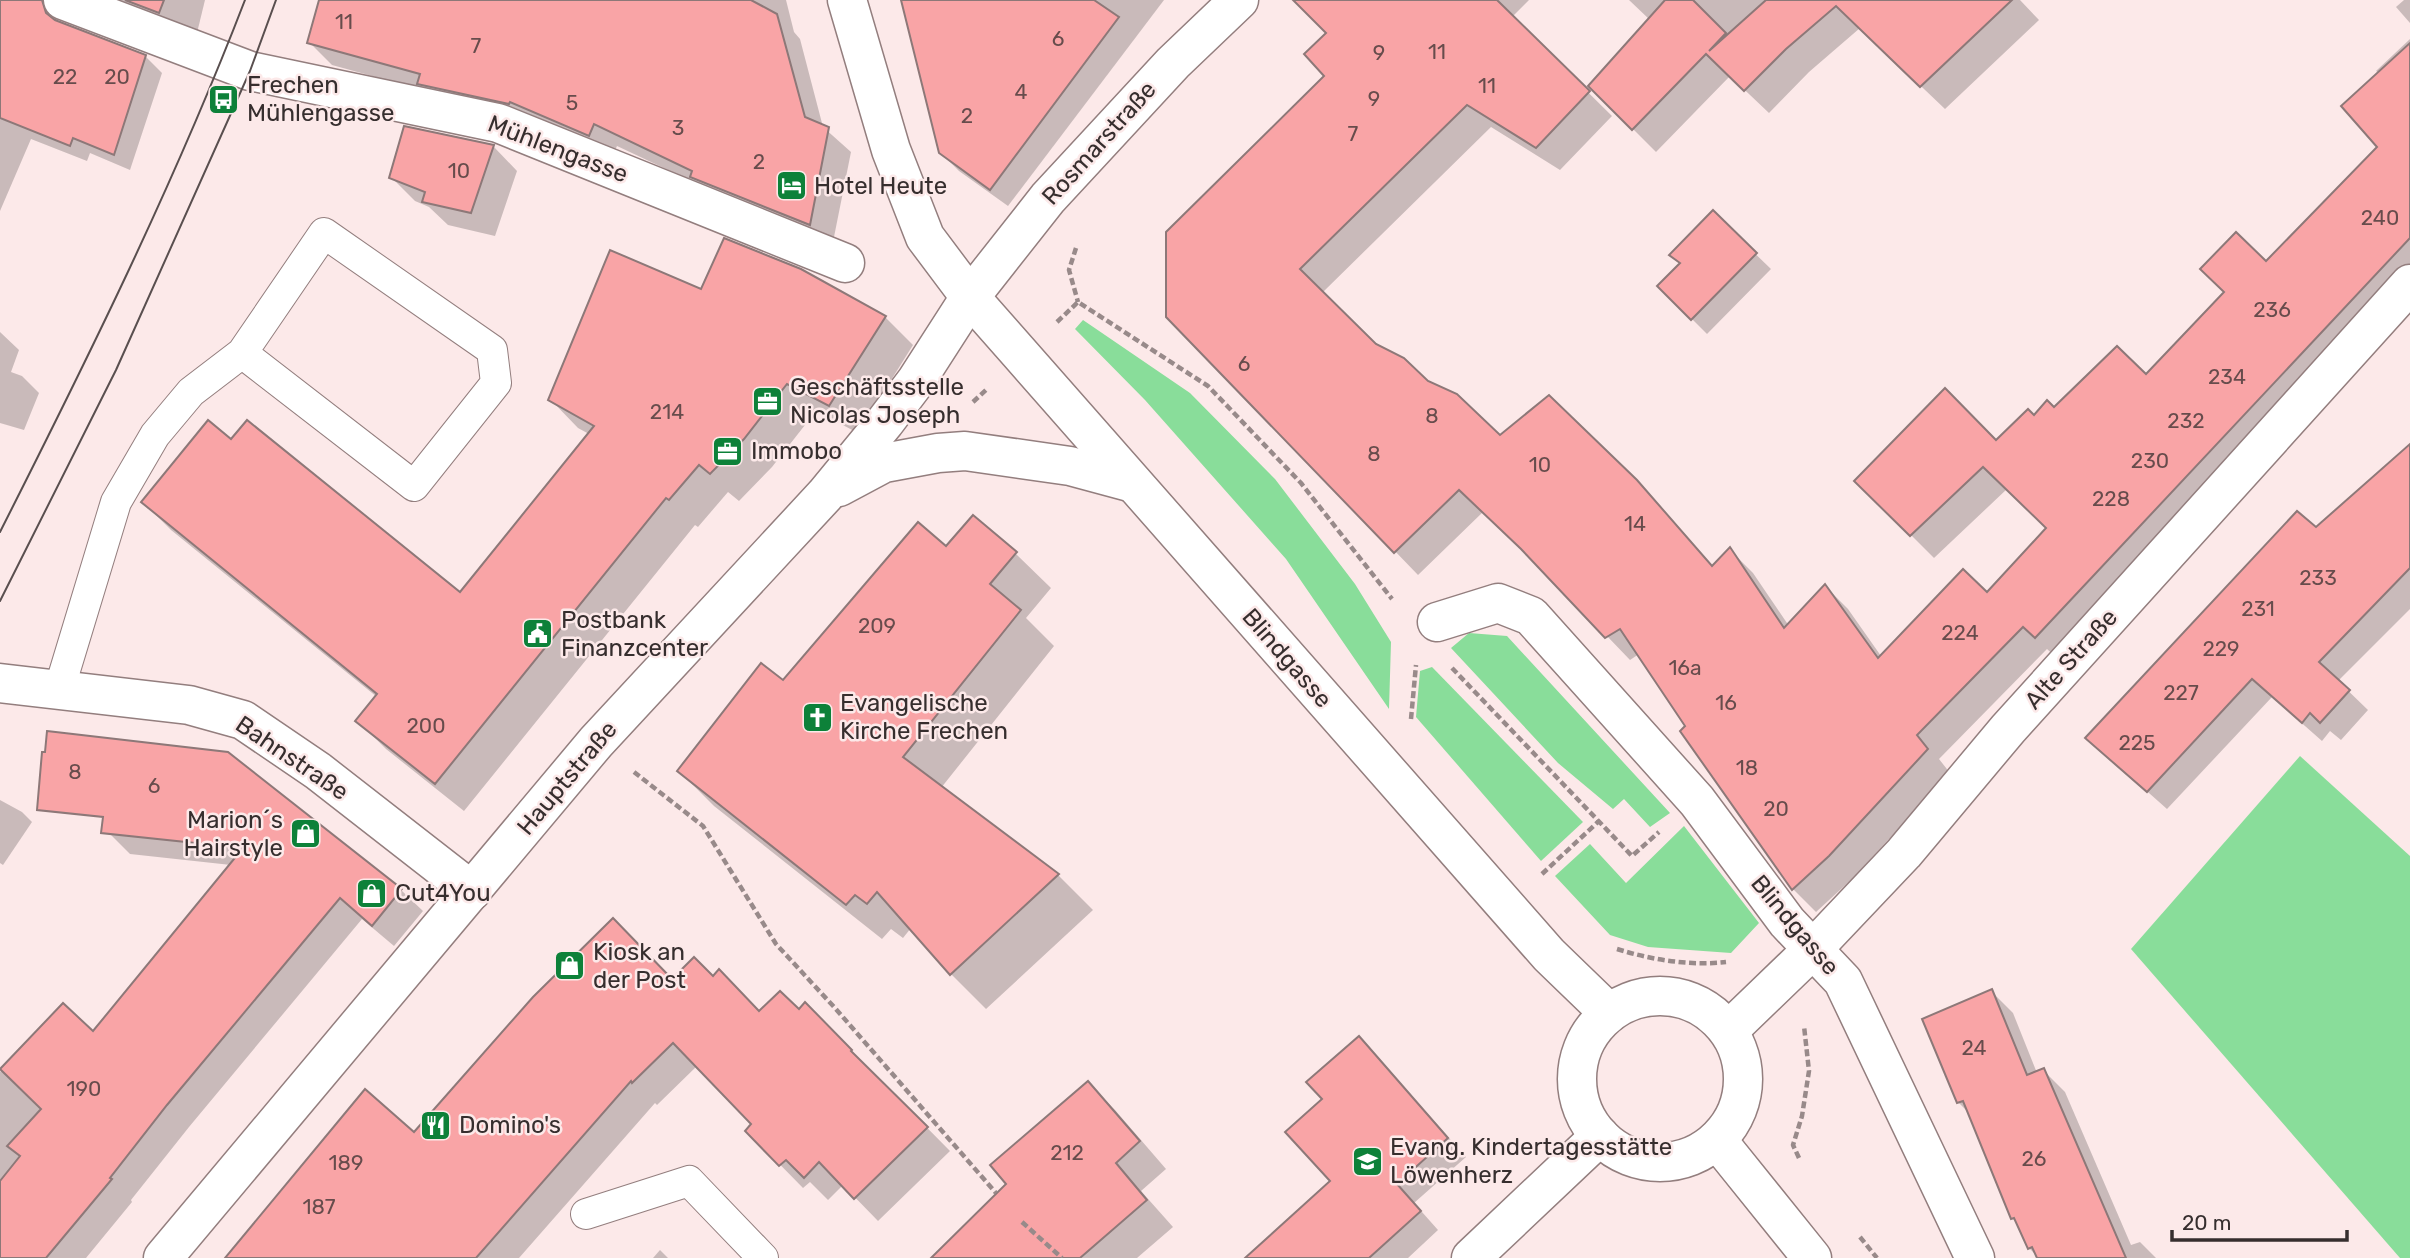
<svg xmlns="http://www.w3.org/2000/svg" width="2410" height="1258" font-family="Rubik,sans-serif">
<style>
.green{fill:#89dd9a}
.shadow{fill:#0003}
.building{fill:#f9a4a6;stroke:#8d7878;stroke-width:2}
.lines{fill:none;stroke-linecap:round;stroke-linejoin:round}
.service-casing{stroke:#937e7e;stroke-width:32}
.minor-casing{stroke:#937e7e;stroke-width:41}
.secondary-casing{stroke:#937e7e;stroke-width:41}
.path{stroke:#988a8a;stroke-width:4.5;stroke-dasharray:7 3.5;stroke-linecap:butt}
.service{stroke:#fff;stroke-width:30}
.minor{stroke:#fff;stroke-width:38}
.secondary{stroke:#fff;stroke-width:38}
.tram{stroke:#594f4f;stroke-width:2}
.labels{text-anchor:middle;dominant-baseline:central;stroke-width:5;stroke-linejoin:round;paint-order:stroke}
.number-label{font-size:21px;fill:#674c4c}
.poi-label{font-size:24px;fill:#362e2e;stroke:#fce9e9;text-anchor:start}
.street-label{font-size:24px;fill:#362e2e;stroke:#fce9e9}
</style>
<rect width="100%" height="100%" fill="#fce9e9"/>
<g class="green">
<path d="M1083 320 1190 393 1275 479 1355 584 1391 642 1389 709 1286 559 1145 400 1075 329Z"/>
<path d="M1469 633 1507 636 1670 813 1650 827 1624 799 1613 809 1558 763 1451 648Z"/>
<path d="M1432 667 1583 822 1541 861 1416 717 1420 671Z"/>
<path d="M2300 756 2410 856V1258H2400L2131 949Z"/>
<path d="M1684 826 1759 923 1731 953 1648 947 1610 935 1555 876 1590 844 1626 883Z"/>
</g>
<g class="shadow">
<path d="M0 0H65L59 9 57 22 145 56 162 73 130 170 90 153 87 161 31 139 0 211Z"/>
<path d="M101 0H205L197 33Z"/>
<path d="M321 0H786L794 32 800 39 823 127 851 152 832 247 617 146 612 157 427 91 332 65 309 42Z"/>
<path d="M901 0H1164L1008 206 959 171 941 153Z"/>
<path d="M1332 0H1529L1512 17 1612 116 1560 170 1491 127 1322 293 1375 345 1500 437 1635 482 1713 567 1730 550 1753 573 1789 626 1825 586 1848 609 1881 656 1987 594 2048 528 2007 489 1934 558 1857 481 1996 442 2034 417 2146 377 2266 263 2379 147V73L2376 71 2410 39V285L2059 660 2047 649 1939 759 1950 773 1852 879 1816 912 1793 889 1639 654 1630 660 1535 561 1483 512 1418 575 1168 316 1327 76Z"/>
<path d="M1629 0H2020L2039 20 1945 109 1860 28 1809 72 1769 113 1730 76 1656 152 1590 86 1650 20Z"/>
<path d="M2404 0H2410V23L2396 7Z"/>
<path d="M406 128 494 147 517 171 495 236 448 225 429 207 415 201 391 177Z"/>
<path d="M1713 213 1771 269 1707 334 1659 286 1681 264 1671 255Z"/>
<path d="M702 291 885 317 913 345 858 433 816 411 772 467 739 501 728 492 698 527 695 525 464 811 386 749 358 721 377 697 171 530 143 502 232 441 460 594 589 434 578 428 550 399Z"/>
<path d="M0 332 19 350 11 372 22 376 39 393 24 430 0 423Z"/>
<path d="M2410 446V609L2338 681 2368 710 2341 740 2330 731 2322 741 2272 697 2167 809 2087 738Z"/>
<path d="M973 517 1016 554 1051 588 1026 618 1054 646 941 788 1058 875 1093 910 986 1009 951 974 911 928 903 938 891 929 882 939 714 806 679 771 947 548Z"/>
<path d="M227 754 401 890 423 911 394 946 362 919 189 1127 131 1200 132 1202 86 1258H0V1072L63 1005 93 1034 231 865 130 854 109 833Z"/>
<path d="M0 800 22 812 32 822 3 865 0 863Z"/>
<path d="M713 978 760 1012H799L805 1004 950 1151 878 1221 843 1185 828 1200 810 1182 803 1188 747 1131 754 1124 697 1066 657 1105 655 1103 519 1258H236L415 1134 673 982Z"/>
<path d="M1991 991 2013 1013 2037 1073 2043 1070 2065 1092 2131 1245 2140 1242 2156 1258H2039L2029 1248 2019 1225 2013 1218 1970 1114 1958 1102Z"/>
<path d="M1377 1057 1466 1157 1414 1203 1438 1230 1408 1258H1247L1333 1181 1325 1100Z"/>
<path d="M1088 1083 1115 1110 1166 1169 1141 1191 1173 1227 1137 1258H935L1009 1184Z"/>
<path d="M660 1250 668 1258H653Z"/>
</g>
<g class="building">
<path d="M0 0H42L46 13 55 20 146 55 114 155 73 138 70 146 0 118Z"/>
<path d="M125 0H164L159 13Z"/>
<path d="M319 0H751L777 14 805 117 829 127 810 225 690 177 692 171 594 124 589 136 510 102 509 104 417 84 420 74 307 43Z"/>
<path d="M901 0H1094L1119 17 990 190 939 153Z"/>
<path d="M1293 0H1497L1590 91 1536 148 1467 105 1300 269 1376 344 1404 358 1428 381 1457 394 1500 435 1549 395 1637 480 1712 566 1730 547 1784 628 1825 584 1878 658 1963 569 1987 592 2046 528 1983 467 1910 536 1854 481 1945 388 1996 440 2028 409 2034 415 2047 400 2054 407 2117 346 2146 374 2224 292 2200 269 2236 232 2266 261 2377 147 2341 106 2410 43V238L2035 638 2023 627 1917 735 1928 749 1829 856 1792 890 1680 731 1685 726 1620 629 1605 638 1521 549 1459 490 1394 553 1166 317V232L1324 76 1304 54 1326 33Z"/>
<path d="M1665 0H1693L1726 33 1709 51 1766 0H2012L1920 87 1836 6 1786 49 1744 91 1706 54 1632 130 1588 86Z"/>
<path d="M404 126 494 145 471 213 422 202 425 192 389 178Z"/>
<path d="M1713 210 1757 253 1691 320 1657 286 1680 263 1669 255Z"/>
<path d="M724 238 801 269 886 316 829 406 787 384 744 439 710 474 699 465 669 500 666 498 435 784 355 721 377 694 141 502 208 420 231 439 247 420 460 592 594 426 548 400 610 250 701 289Z"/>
<path d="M2410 444V568L2319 662 2350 690 2320 723 2310 713 2302 723 2252 679 2147 792 2085 738 2297 511 2316 527Z"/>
<path d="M973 515 1017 552 990 584 1021 610 903 757 1059 874 950 975 877 892 867 904 855 895 846 905 677 771 761 663 783 680 918 522 946 546Z"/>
<path d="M47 731 228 752 402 889 372 926 340 898 167 1105 110 1178 112 1179 46 1258H0V1181L20 1156 7 1146 41 1109 0 1069 63 1003 93 1031 243 848 101 833 103 817 37 810 42 752H45Z"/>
<path d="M613 918 672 979 694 957 713 976 719 969 759 1011 780 991 799 1009 805 1002 852 1050 851 1051 928 1127 854 1199 819 1162 804 1178 786 1160 779 1166 745 1131 751 1124 673 1043 632 1083 631 1081 476 1258H225L365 1089 414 1132 533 997Z"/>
<path d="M1992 989 2027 1075 2044 1068 2126 1258H2037L2032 1247 2028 1249 2014 1218 2011 1219 1963 1101 1957 1103 1922 1019Z"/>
<path d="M1359 1036 1448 1138 1397 1184 1421 1211 1369 1258H1245L1330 1181 1285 1132 1322 1099 1306 1082Z"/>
<path d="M1088 1081 1140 1141 1116 1163 1147 1200 1080 1258H931L1006 1184 990 1165Z"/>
</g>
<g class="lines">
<defs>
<g id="service">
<path d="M59 690 116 502 155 435 191 392 242 353 414 486 496 383 492 350 324 233 242 353"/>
<path d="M586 1214 689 1181 763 1258"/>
</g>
<g id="minor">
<path d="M63 0 250 71 498 123 845 263"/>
<path d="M839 487 884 463 938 453 965 451 1070 466 1133 483"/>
<path d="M1437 622 1498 603 1531 616 1697 801 1787 922 1843 981 1975 1258"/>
<path d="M0 683 189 705 243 720 318 771 472 891"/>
<path d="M1729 1030 1812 950 1904 853 2008 729 2410 284"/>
<path d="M163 1258 596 742 825 495 885 422 916 381 970 297 1048 198 1173 63 1239 0"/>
<path d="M1471 1258 1600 1136"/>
</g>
<g id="secondary">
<path d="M847 0 891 150 925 237 970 297 1022 356 1549 955 1609 1013"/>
<circle cx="1660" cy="1079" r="83"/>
<path d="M1717 1140 1812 1258"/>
</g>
</defs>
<use href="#service" class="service-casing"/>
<use href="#minor" class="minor-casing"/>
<use href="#secondary" class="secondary-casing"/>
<g class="path">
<path d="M1076 248 1069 270 1078 302"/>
<path d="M1057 322 1078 302 1208 386 1301 483 1392 599"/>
<path d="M973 402 987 389"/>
<path d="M1452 668 1632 856 1659 832"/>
<path d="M1411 719 1416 665"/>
<path d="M634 772 703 826 776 944 835 1008 996 1193"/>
<path d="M1542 874 1599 821"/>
<path d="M1617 949C1652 960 1690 966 1726 962"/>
<path d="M1799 1158 1793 1145 1802 1116 1809 1071 1804 1026"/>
<path d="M1022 1222 1062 1258"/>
<path d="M1860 1237 1877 1258"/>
</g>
<use href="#service" class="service"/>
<use href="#minor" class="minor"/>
<use href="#secondary" class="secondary"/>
<g class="tram">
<path d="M0 532C88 358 175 182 245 0"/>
<path d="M0 601 116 370 250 71 276 0"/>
</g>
</g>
<defs>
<symbol id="bus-square" viewBox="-11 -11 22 22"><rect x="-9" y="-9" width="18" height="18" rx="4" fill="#0d8139" stroke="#fce9e9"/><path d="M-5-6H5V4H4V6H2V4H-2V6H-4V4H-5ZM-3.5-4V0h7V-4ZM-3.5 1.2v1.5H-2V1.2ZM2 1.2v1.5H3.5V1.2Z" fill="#fff"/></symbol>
<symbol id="hotel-square" viewBox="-11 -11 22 22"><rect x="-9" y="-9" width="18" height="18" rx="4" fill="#0d8139" stroke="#fce9e9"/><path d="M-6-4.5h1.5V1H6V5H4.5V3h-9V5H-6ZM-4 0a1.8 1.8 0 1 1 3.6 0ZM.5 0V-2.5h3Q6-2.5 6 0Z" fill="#fff"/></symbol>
<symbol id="office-square" viewBox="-11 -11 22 22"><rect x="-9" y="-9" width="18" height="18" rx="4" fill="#0d8139" stroke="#fce9e9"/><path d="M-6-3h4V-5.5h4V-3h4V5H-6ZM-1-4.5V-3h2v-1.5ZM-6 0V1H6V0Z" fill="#fff"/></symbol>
<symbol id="civic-square" viewBox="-11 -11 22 22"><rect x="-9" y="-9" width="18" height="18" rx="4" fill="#0d8139" stroke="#fce9e9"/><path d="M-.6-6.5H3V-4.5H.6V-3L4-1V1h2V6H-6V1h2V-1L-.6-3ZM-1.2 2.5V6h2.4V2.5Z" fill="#fff"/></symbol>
<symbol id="church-square" viewBox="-11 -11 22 22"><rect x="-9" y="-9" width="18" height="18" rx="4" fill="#0d8139" stroke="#fce9e9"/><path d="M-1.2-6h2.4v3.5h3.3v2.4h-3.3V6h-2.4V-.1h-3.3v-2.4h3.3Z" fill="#fff"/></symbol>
<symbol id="shop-square" viewBox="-11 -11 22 22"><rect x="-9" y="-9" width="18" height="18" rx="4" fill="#0d8139" stroke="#fce9e9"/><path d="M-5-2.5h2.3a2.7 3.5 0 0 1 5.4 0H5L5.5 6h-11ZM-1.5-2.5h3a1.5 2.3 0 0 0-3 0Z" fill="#fff"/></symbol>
<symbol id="restaurant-square" viewBox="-11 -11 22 22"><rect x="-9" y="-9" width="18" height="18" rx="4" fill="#0d8139" stroke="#fce9e9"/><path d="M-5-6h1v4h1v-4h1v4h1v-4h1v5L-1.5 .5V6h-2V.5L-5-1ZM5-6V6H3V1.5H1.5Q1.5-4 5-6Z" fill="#fff"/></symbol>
<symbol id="school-square" viewBox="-11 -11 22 22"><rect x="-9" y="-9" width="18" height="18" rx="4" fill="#0d8139" stroke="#fce9e9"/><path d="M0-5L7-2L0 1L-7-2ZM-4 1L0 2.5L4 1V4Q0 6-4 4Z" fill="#fff"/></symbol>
</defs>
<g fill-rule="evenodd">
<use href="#bus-square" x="206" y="82" width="35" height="35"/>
<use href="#hotel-square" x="774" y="168" width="35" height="35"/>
<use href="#office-square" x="750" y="384" width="35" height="35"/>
<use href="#office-square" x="710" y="434" width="35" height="35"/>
<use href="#civic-square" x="520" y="616" width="35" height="35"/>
<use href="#church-square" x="800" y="700" width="35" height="35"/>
<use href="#shop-square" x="288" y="816" width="35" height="35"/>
<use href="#shop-square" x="354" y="876" width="35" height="35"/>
<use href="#shop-square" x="552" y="948" width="35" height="35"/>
<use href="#restaurant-square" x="418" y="1108" width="35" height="35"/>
<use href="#school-square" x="1350" y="1144" width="35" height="35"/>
</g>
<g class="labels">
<g class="number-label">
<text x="344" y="21">11</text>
<text x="1058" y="38">6</text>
<text x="476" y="45">7</text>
<text x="1437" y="51">11</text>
<text x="1379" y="52">9</text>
<text x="65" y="76">22</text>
<text x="117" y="76">20</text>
<text x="1487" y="85">11</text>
<text x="1021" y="91">4</text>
<text x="1374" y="98">9</text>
<text x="572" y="102">5</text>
<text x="967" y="115">2</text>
<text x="678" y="127">3</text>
<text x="1353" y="133">7</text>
<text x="759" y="161">2</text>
<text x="459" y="170">10</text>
<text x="2380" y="217">240</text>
<text x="2272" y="309">236</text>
<text x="1244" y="363">6</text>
<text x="2227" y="376">234</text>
<text x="667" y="411">214</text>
<text x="1432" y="415">8</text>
<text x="2186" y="420">232</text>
<text x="1374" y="453">8</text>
<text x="2150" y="460">230</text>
<text x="1540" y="464">10</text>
<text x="2111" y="498">228</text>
<text x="1635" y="523">14</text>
<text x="2318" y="577">233</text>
<text x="2258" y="608">231</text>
<text x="877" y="625">209</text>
<text x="1960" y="632">224</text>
<text x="2221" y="648">229</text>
<text x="1685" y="667">16a</text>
<text x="2181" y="692">227</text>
<text x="1726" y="702">16</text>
<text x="426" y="725">200</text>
<text x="2137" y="742">225</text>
<text x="1747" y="767">18</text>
<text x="75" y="771">8</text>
<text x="154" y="785">6</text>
<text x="1776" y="808">20</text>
<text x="1974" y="1047">24</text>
<text x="84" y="1088">190</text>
<text x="1067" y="1152">212</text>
<text x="2034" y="1158">26</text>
<text x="346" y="1162">189</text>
<text x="319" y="1206">187</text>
</g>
<g class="poi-label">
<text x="247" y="85">Frechen<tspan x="247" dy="28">Mühlengasse</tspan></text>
<text x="814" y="186">Hotel Heute</text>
<text x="790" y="387">Geschäftsstelle<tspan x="790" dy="28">Nicolas Joseph</tspan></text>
<text x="751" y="451">Immobo</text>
<text x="561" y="620">Postbank<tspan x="561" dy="28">Finanzcenter</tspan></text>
<text x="840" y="703">Evangelische<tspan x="840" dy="28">Kirche Frechen</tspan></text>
<text x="283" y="820" text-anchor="end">Marion´s<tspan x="283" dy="28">Hairstyle</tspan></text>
<text x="395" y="893">Cut4You</text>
<text x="593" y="952">Kiosk an<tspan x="593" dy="28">der Post</tspan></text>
<text x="459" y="1125">Domino's</text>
<text x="1390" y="1147">Evang. Kindertagesstätte<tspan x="1390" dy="28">Löwenherz</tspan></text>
</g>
<g class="street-label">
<text transform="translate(1099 143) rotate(-48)">Rosmarstraße</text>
<text transform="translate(558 149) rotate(21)">Mühlengasse</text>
<text transform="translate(1287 658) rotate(49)">Blindgasse</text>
<text transform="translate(2071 659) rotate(-48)">Alte Straße</text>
<text transform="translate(292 758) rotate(34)">Bahnstraße</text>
<text transform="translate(567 778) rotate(-50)">Hauptstraße</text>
<text transform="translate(1795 925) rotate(50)">Blindgasse</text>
</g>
</g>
<path d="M2172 1230v10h175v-10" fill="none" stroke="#362e2e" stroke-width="3.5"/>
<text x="2182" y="1230" font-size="21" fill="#362e2e" stroke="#fce9e9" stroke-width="5" paint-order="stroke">20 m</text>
</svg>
